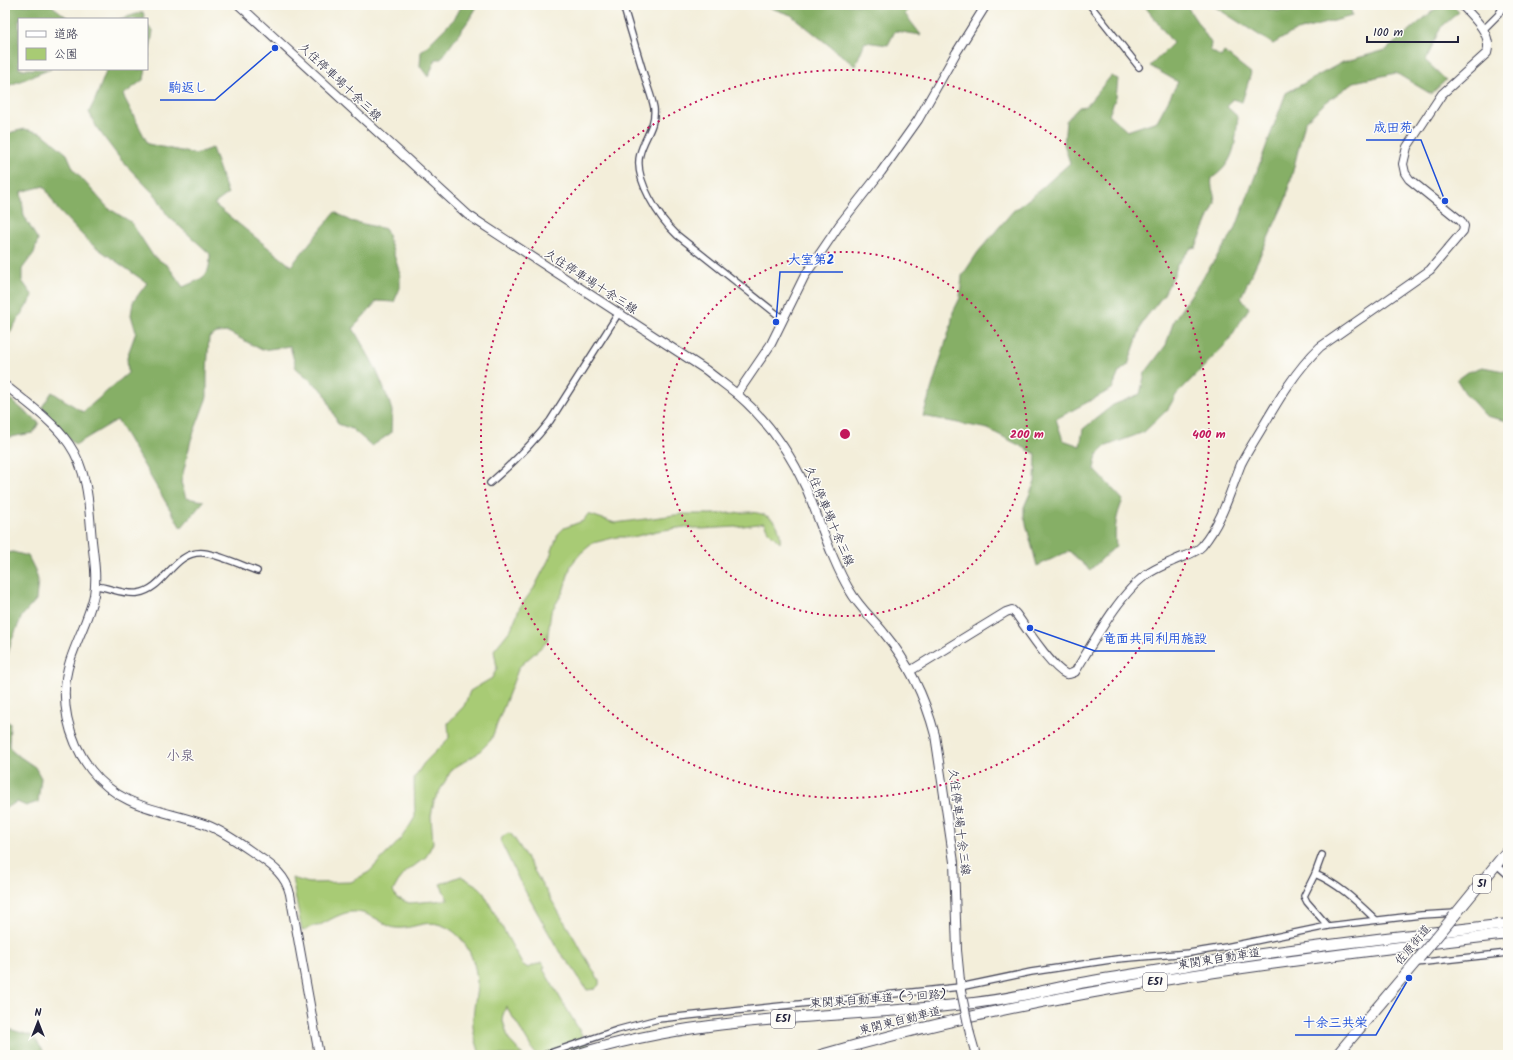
<svg xmlns="http://www.w3.org/2000/svg" width="1513" height="1060" font-family="Kalam,'Klee One',sans-serif">
<style>
.green{fill:#a8cb74;stroke:#657658}
.forest{fill:#86af66;stroke:#546850}
.lines{fill:none;stroke-linecap:round;stroke-linejoin:round}
.stream{stroke:#5fc9d9;stroke-width:2}
.street-casing{stroke:#414153;stroke-width:8}
.secondary-casing{stroke:#414153;stroke-width:10}
.highway-casing{stroke:#414153;stroke-width:12}
.street{stroke:#fff;stroke-width:5.5}
.secondary{stroke:#fff;stroke-width:8}
.highway{stroke:#fff;stroke-width:10}
.secondary-bridge-casing{stroke:#414153;stroke-width:10;stroke-linecap:butt}
.highway-bridge-casing{stroke:#414153;stroke-width:12;stroke-linecap:butt}
.secondary-bridge{stroke:#fff;stroke-width:8}
.highway-bridge{stroke:#fff;stroke-width:10}
.ring{fill:none;stroke:#c2185b;stroke-width:2;stroke-dasharray:2 4}
.labels{text-anchor:middle;dominant-baseline:central;stroke-width:3;stroke-linejoin:round;paint-order:stroke}
.shield{fill:#fdfcf7;stroke:#646373;stroke-width:1}
.shield-label{font-size:11px;font-weight:bold;fill:#22223b}
.street-label{font-size:12px;fill:#22223b;stroke:#fdfcf7}
.quarter-label{font-size:14px;fill:#584d6e;stroke:#fdfcf7}
.centre{fill:#c2185b;stroke:#fdfcf7;stroke-width:2}
.ring-label{font-size:12px;text-anchor:middle;font-weight:bold;fill:#c2185b;stroke:#fdfcf7;stroke-width:3;stroke-linejoin:round;paint-order:stroke}
.leader{fill:none;stroke:#1d4ed8;stroke-width:1.5}
.callout-dot{fill:#1d4ed8;stroke:#fdfcf7;stroke-width:1.5}
.callout-label{font-size:13px;text-anchor:middle;font-weight:bold;fill:#1d4ed8;stroke:#fdfcf7;stroke-width:3;stroke-linejoin:round;paint-order:stroke}
</style>
<rect width="100%" height="100%" fill="#fdfcf7"/>
<filter id="ink" filterUnits="userSpaceOnUse"><feTurbulence type="fractalNoise" baseFrequency=".025" numOctaves="2"/><feDisplacementMap in="SourceGraphic" scale="8" xChannelSelector="R" yChannelSelector="G"/><feConvolveMatrix kernelMatrix="1 2 1 2 8 2 1 2 1" color-interpolation-filters="sRGB"/></filter>
<filter id="wash" filterUnits="userSpaceOnUse"><feTurbulence type="fractalNoise" baseFrequency=".012" numOctaves="4" result="noise"/><feDisplacementMap in="SourceGraphic" scale="16" xChannelSelector="R" yChannelSelector="G"/><feGaussianBlur stdDeviation="0.9" result="paint"/><feColorMatrix in="noise" values="0 0 0 0 0 0 0 0 0 0 0 0 0 0 0 0 0 1.4 0 .05"/><feComposite in="paint" operator="in"/></filter>
<g filter="url(#wash)">
<rect width="100%" height="100%" fill="#f3eeda"/>
<g class="green">
<path d="M749 512C769 513 782 522 780 543L768 531 764 523 736 527 702 529 685 527 657 531 633 537H617L593 543 581 553 571 565 563 592 551 612 547 642 519 667 491 740 477 754 452 769 434 801 431 816 433 843 426 857 406 872 398 882 393 891 397 898 409 903 448 900 440 884 461 876 479 887 482 890 522 964 528 968 542 962 545 967 543 969 594 1055H536L506 1006 502 1018 509 1040 523 1055H480C477 1043 472 1032 473 1020 473 1008 477 995 477 983 476 960 465 933 441 925 426 919 411 930 396 928 390 928 382 922 377 919 351 905 342 914 318 926H313L302 931 292 878 309 883 351 882 369 872 399 841 409 827 415 817 414 778 424 763 449 738 448 723 464 706 470 691 492 678 497 668 494 650 511 629 520 607 534 588 549 559 558 534 564 528 583 521 588 514 615 523 683 514H715Z"/>
<path d="M509 833 512 835 520 847 599 980V985L595 989 587 990 572 967 560 953 519 880 501 842C501 837 504 835 509 833Z"/>
</g>
<g class="forest">
<path d="M5 5H51L69 19H19V69H51L5 87Z"/>
<path d="M462 5H478L471 17 441 59H436L428 77 420 66 421 52 455 18Z"/>
<path d="M762 5H913L905 14 921 35 895 31 888 45 865 42 855 66 791 15Z"/>
<path d="M1144 5H1186L1211 43 1210 50 1221 57 1224 52 1251 73 1242 102 1232 99 1227 107 1238 117C1235 143 1236 162 1212 178 1210 188 1215 193 1215 203L1196 247 1191 248 1177 265 1175 273 1163 296 1143 321 1128 365 1119 372 1112 389 1056 419 1063 440 1080 446 1083 429 1113 405 1140 394 1145 373 1166 345 1174 320 1235 230 1286 93 1343 62 1386 50 1440 5H1452L1459 12 1440 28 1426 61 1446 80 1431 94 1396 73 1354 82 1325 103 1305 122 1286 199 1241 297 1249 308 1227 343 1176 395 1168 409 1144 432 1104 447 1097 455 1094 469 1123 500C1116 516 1114 529 1116 546L1090 570 1069 551 1037 566 1024 516V507L1035 482 1036 454 988 429 923 416 951 325 953 312 960 298 962 276 978 252 1013 211 1034 195 1070 163 1064 144 1066 121 1079 107 1086 106 1111 76 1118 79 1116 97 1109 115 1127 131 1157 121 1178 82 1150 66 1173 43Z"/>
<path d="M1212 5H1254L1277 11 1293 10 1309 5H1350L1352 16 1293 32 1273 44Z"/>
<path d="M143 12 145 19H120Z"/>
<path d="M147 25 153 31 147 65Z"/>
<path d="M107 69H146L144 79 123 95 148 144 195 154 212 148 228 194 214 204 291 266 335 212 350 221 386 229 400 274V288L394 302 377 301 353 328 375 367 389 401 392 411 391 433 372 446 352 429 338 424 324 392 296 368 290 346 262 350 228 332 217 333 209 337 207 372V397L191 440 181 482 186 498 204 501 181 528 117 420 75 445 42 407 52 392 83 412 128 373 127 357 136 332 131 315 133 302 147 283 90 243 58 210 44 186 21 192 24 216 38 240 34 253 22 269V281L33 296 5 340V137L12 132 25 129 42 133 67 154 74 170 108 208 131 222 153 256 168 266 183 287C203 278 210 278 210 254L167 215 157 197 121 160 97 128 89 112 95 100Z"/>
<path d="M1482 367 1504 371 1508 374V421L1486 416 1465 393 1457 380 1468 372Z"/>
<path d="M5 395 39 423 33 433 5 438Z"/>
<path d="M13 552 28 556 35 570 38 580 36 600 22 616 11 642 5 665V553Z"/>
<path d="M5 720 10 723 9 746 13 752 35 767 41 778 38 802 26 806 17 802 5 808Z"/>
<path d="M5 1028 33 1036 42 1049 45 1055H5Z"/>
</g>
<g class="lines">
<path class="stream" d="M1508 16 1503 28 1508 68"/>
</g>
</g>
<g filter="url(#ink)">
<g class="lines">
<defs>
<g id="street">
<path d="M623 5C630 28 637 52 644 75 647 86 652 97 654 108 656 126 644 138 640 154 633 179 660 219 677 235L783 319"/>
<path d="M1090 5 1139 67"/>
<path d="M1483 30 1498 15 1504 5"/>
<path d="M490 483C512 464 532 444 550 421L618 314"/>
<path d="M95 586C109 587 123 595 138 593 166 589 173 550 204 553 220 555 241 565 257 571"/>
<path d="M1322 855 1315 874 1304 896 1307 902 1328 926"/>
<path d="M1497 865 1508 875"/>
<path d="M1315 874C1339 884 1357 902 1376 920"/>
<path d="M1416 963 1508 953"/>
<path d="M544 1055 617 1030 658 1019 960 987 1031 972 1117 959 1189 953 1226 947 1328 926 1421 915 1457 913"/>
</g>
<g id="secondary">
<path d="M239 5 468 215 706 370C716 378 727 386 737 394 767 420 790 452 806 488 821 523 831 559 850 591 859 607 873 619 884 633 909 663 925 697 935 735L954 862 957 950 961 991"/>
<path d="M5 385C27 403 53 421 69 444 89 473 89 508 92 541 94 559 97 577 94 595 89 618 77 639 70 661 58 698 68 740 91 770 122 810 163 809 207 825 225 832 242 845 258 856 273 866 286 876 290 894L319 1055"/>
<path d="M737 394 771 344 804 277 840 224 881 172 918 120 956 53 986 5"/>
<path d="M910 671 1006 612 1012 610 1016 614C1027 629 1051 667 1066 674 1069 675 1072 673 1075 672 1093 643 1119 594 1146 575 1154 569 1164 565 1173 561 1183 556 1195 554 1202 546 1222 522 1230 492 1241 464 1247 452 1255 440 1262 428 1279 399 1296 370 1320 347L1430 270 1463 231 1464 226 1461 221 1409 179 1405 173 1403 164 1407 147 1442 94 1487 53C1493 33 1473 18 1462 5"/>
<path d="M970 1034 976 1055"/>
</g>
<g id="highway">
<path d="M1454 916 1508 850"/>
<path d="M576 1055C704 1013 841 1019 974 1003 1009 999 1042 991 1076 984 1113 977 1151 972 1189 965 1294 948 1401 936 1508 924"/>
<path d="M821 1055C1045 990 1277 961 1508 934"/>
<path d="M1337 1055 1419 958"/>
</g>
</defs>
<use href="#street" class="street-casing"/>
<use href="#secondary" class="secondary-casing"/>
<use href="#highway" class="highway-casing"/>
<use href="#street" class="street"/>
<use href="#secondary" class="secondary"/>
<use href="#highway" class="highway"/>
<defs>
<path id="secondary-bridge" d="M961 991 970 1034"/>
<path id="highway-bridge" d="M1419 958 1454 916"/>
</defs>
<use href="#secondary-bridge" class="secondary-bridge-casing"/>
<use href="#highway-bridge" class="highway-bridge-casing"/>
<use href="#secondary-bridge" class="secondary-bridge"/>
<use href="#highway-bridge" class="highway-bridge"/>
</g>
</g>
<g class="ring">
<circle cx="845" cy="434" r="182"/>
<circle cx="845" cy="434" r="364"/>
</g>
<g class="labels">
<g class="shield">
<rect x="1473" y="875" width="18" height="18" rx="3"/>
<rect x="1143" y="973" width="24" height="18" rx="3"/>
<rect x="771" y="1010" width="24" height="18" rx="3"/>
</g>
<g class="shield-label">
<text x="1482" y="884">51</text>
<text x="1155" y="982">E51</text>
<text x="783" y="1019">E51</text>
</g>
<g class="street-label">
<text transform="translate(340 82) rotate(43)">久住停車場十余三線</text>
<text transform="translate(591 282) rotate(33)">久住停車場十余三線</text>
<text transform="translate(829 516) rotate(67)">久住停車場十余三線</text>
<text transform="translate(959 822) rotate(83)">久住停車場十余三線</text>
<text transform="translate(1413 945) rotate(-50)">佐原街道</text>
<text transform="translate(1219 959) rotate(-9)">東関東自動車道</text>
<text transform="translate(878 999) rotate(-4)">東関東自動車道 (う回路)</text>
<text transform="translate(900 1021) rotate(-14)">東関東自動車道</text>
</g>
<g class="quarter-label">
<text x="180" y="756">小泉</text>
</g>
</g>
<circle cx="845" cy="434" r="6" class="centre"/>
<g class="ring-label">
<text x="1027" y="438">200 m</text>
<text x="1209" y="438">400 m</text>
</g>
<path class="leader" d="M275 48L215 100H160M1445 201L1421 140H1366M776 322L780 272H843M1030 628L1095 651H1215M1409 978L1376 1035H1295"/>
<g class="callout-dot">
<circle cx="275" cy="48" r="4"/>
<circle cx="1445" cy="201" r="4"/>
<circle cx="776" cy="322" r="4"/>
<circle cx="1030" cy="628" r="4"/>
<circle cx="1409" cy="978" r="4"/>
</g>
<g class="callout-label">
<text x="188" y="92">駒返し</text>
<text x="1393" y="132">成田苑</text>
<text x="811" y="264">大室第2</text>
<text x="1155" y="643">竜面共同利用施設</text>
<text x="1335" y="1027">十余三共栄</text>
</g>
<rect width="1513" height="1060" fill="none" stroke="#fdfcf7" stroke-width="20"/>
<rect x="18" y="18" width="130" height="52" fill="#fdfcf7" stroke="#a5a5ac"/>
<rect x="26" y="31" width="20" height="6" fill="#ffffff" stroke="#a5a5ac"/>
<text x="54" y="38" font-size="12" fill="#22223b">道路</text>
<rect x="26" y="48" width="20" height="12" fill="#a8cb74" stroke="#a5a5ac"/>
<text x="54" y="58" font-size="12" fill="#22223b">公園</text>
<g transform="translate(38 1022)" stroke="#fdfcf7" stroke-width="3" paint-order="stroke">
<path d="M0-3L7 15L0 10L-7 15Z" fill="#22223b"/>
<text y="-6" font-size="11" font-weight="bold" text-anchor="middle" fill="#22223b">N</text>
</g>
<path d="M1367 36v6h91v-6" fill="none" stroke="#22223b" stroke-width="2"/>
<text x="1373" y="36" font-size="12" fill="#22223b" stroke="#fdfcf7" stroke-width="3" paint-order="stroke">100 m</text>
</svg>
